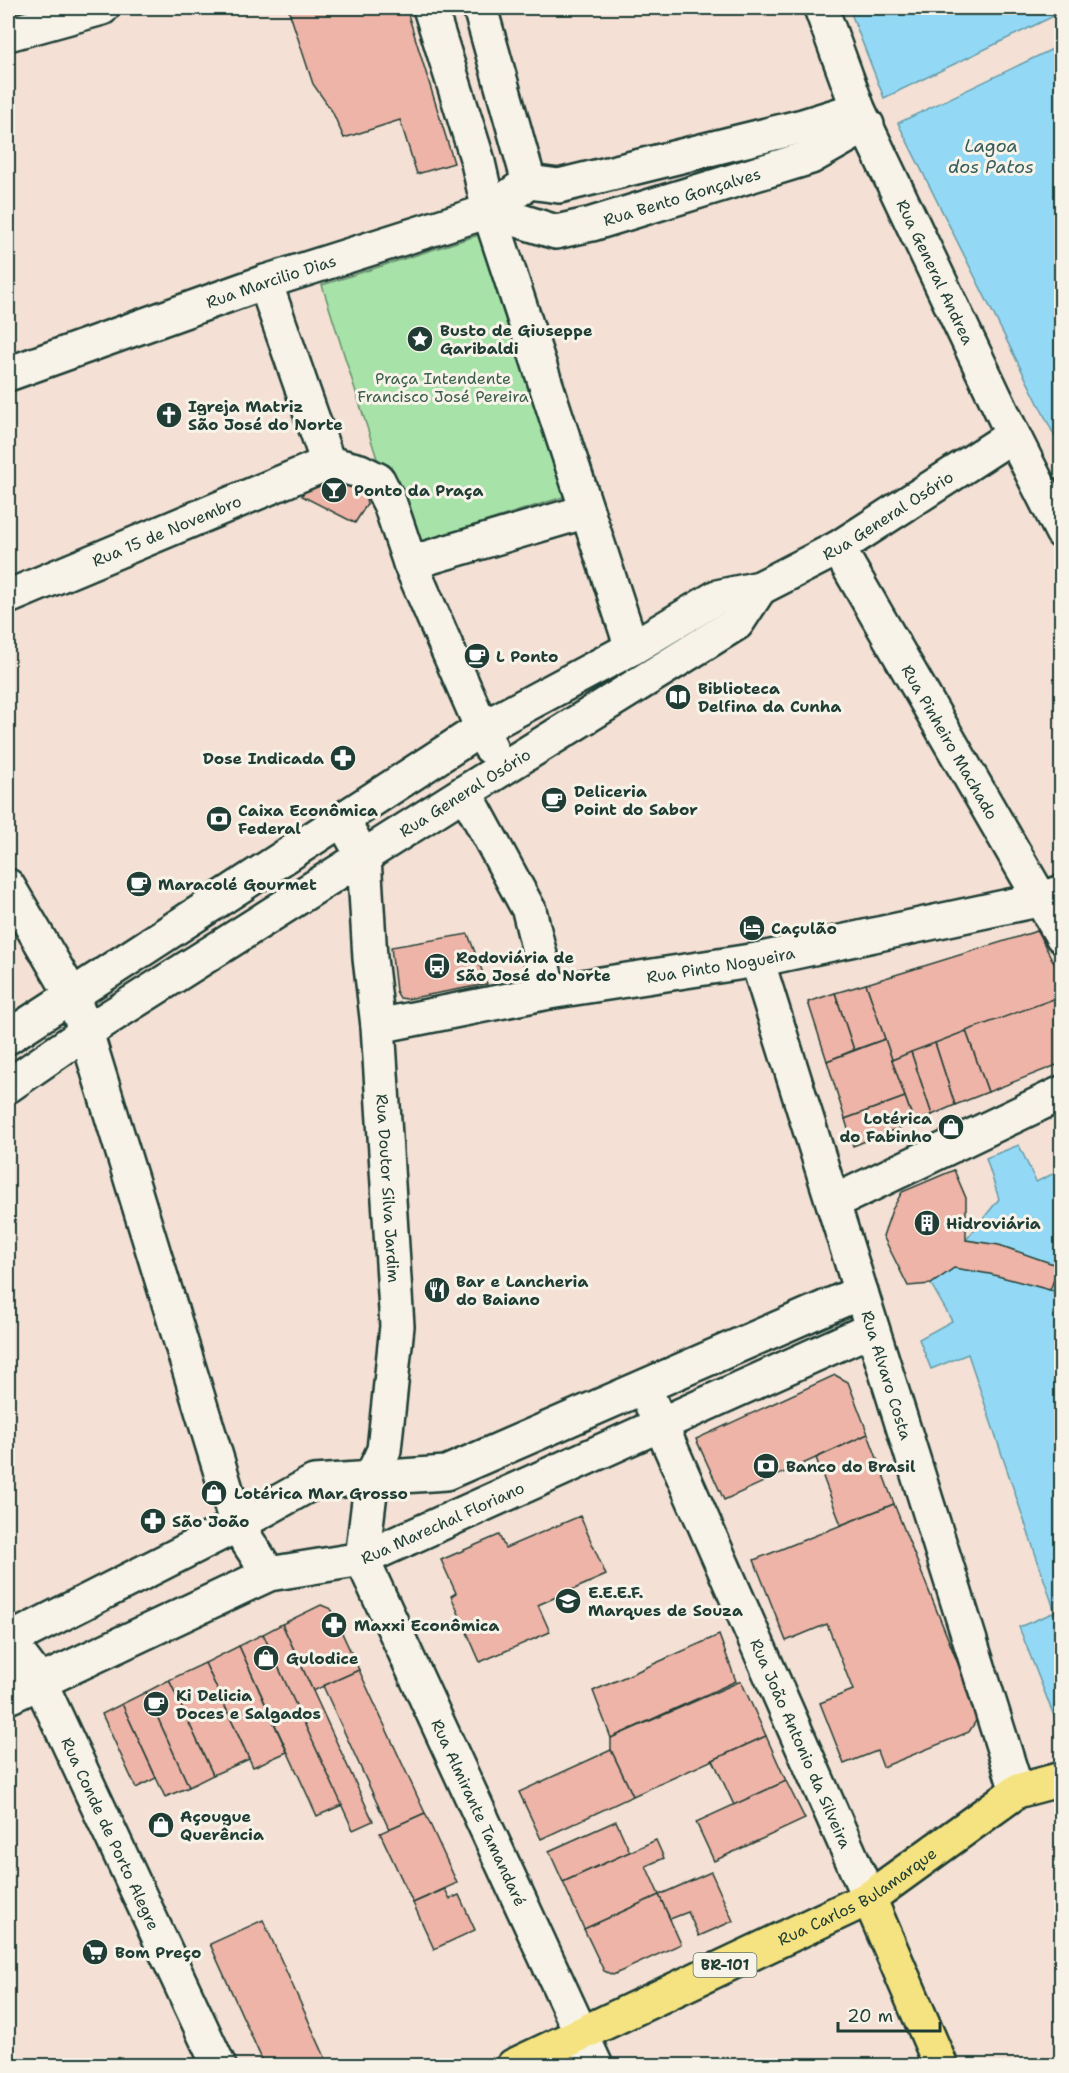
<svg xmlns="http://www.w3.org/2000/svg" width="1069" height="2073" font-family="'Shantell Sans',sans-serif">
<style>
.green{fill:#a7e2a8;stroke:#63906e;stroke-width:1.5}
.water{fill:#93d9f5;stroke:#659ba8;stroke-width:1.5}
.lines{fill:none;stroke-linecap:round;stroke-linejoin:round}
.ferry{stroke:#365c5b;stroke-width:1.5;stroke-dasharray:8 6;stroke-linecap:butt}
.building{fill:#edb4a7;stroke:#1f3d34;stroke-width:1.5}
.minor-casing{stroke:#1f3d34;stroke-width:38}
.major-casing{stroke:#1f3d34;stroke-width:38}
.minor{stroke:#f7f3e8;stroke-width:33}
.major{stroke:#f5e382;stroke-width:33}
.labels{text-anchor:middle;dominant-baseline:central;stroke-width:6;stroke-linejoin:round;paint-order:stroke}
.shield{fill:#f7f3e8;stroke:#60746a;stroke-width:1.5}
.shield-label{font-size:15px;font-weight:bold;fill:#1f3d34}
.street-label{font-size:16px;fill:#1f3d34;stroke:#f7f3e8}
.poi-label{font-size:16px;font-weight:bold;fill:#1f3d34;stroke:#f7f3e8;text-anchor:start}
.park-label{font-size:16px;fill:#3a5e4b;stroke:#f7f3e8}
.water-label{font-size:18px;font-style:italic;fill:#365c5b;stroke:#f7f3e8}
</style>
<rect width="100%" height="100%" fill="#f4e0d4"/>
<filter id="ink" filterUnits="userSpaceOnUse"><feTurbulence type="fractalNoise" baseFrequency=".0167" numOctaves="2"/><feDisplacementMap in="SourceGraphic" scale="12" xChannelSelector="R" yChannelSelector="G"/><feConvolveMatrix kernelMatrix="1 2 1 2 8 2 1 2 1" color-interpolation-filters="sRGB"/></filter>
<g filter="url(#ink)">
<path class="green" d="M482 234 566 496 405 547 322 285Z"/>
<g class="water">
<path d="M849 8H1061L1062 12 884 98Z"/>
<path d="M1061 45V449L898 123Z"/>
<path d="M1019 1145 1036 1182 1061 1170V1734L1019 1627 1055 1612 968 1354 931 1369 919 1339 952 1321 931 1284 954 1268 966 1240 999 1199 986 1158Z"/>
</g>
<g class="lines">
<path class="ferry" d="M1050 1290 1062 1293"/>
</g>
<g class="building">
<path d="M288 8H406L454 163 417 174 400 120 344 138 332 111 313 84Z"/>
<path d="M326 467 363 483 367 504 355 523 302 496 309 481Z"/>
<path d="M1037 931 1062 978V996L892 1060 866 984Z"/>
<path d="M468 934 487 984 407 999 400 998 396 991 391 947Z"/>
<path d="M866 984 885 1039 854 1050 835 993Z"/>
<path d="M835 993 854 1050 827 1061 808 1002Z"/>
<path d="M1062 996V1063L988 1092 966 1031Z"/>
<path d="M966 1031 988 1092 955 1105 935 1043Z"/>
<path d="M885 1039 905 1097 845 1119 827 1061Z"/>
<path d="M935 1043 955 1105 932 1115 911 1052Z"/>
<path d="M911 1052 932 1115 914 1122 892 1060Z"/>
<path d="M905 1097 914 1122 853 1146 845 1119Z"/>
<path d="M954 1170 966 1198V1240L999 1245 1059 1266 1050 1290 990 1274 954 1268 931 1284 908 1286 883 1236 892 1210 902 1192Z"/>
<path d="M835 1375 848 1382 868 1434 724 1500 696 1439Z"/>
<path d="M868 1434 894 1504 841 1525 816 1458Z"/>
<path d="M894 1504 979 1716 969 1732 883 1767 877 1751 844 1764 820 1703 853 1690 827 1624 786 1641 754 1560Z"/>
<path d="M580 1516 606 1575 538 1605 550 1632 480 1662 451 1596 456 1593 441 1560 499 1535 505 1548Z"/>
<path d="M321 1605 331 1609 359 1670 313 1691 282 1624Z"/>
<path d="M282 1624 373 1821 353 1830 263 1634Z"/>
<path d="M263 1634 342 1805 317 1816 239 1646Z"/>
<path d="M719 1635 736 1681 611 1738 593 1691Z"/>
<path d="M239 1646 287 1752 253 1767 205 1663Z"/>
<path d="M205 1663 249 1759 213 1775 169 1680Z"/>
<path d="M359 1670 425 1813 389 1829 323 1686Z"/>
<path d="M169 1680 213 1775 189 1787 146 1692Z"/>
<path d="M741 1681 766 1736 633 1796 611 1750V1738Z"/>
<path d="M146 1692 189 1787 165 1797 122 1704Z"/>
<path d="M122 1704 156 1778 136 1788 102 1714Z"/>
<path d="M766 1736 786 1781 734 1805 713 1760Z"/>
<path d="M611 1750 633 1796 541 1839 519 1792Z"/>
<path d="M786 1781 805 1819 714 1861 696 1822Z"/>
<path d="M425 1813 457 1883 413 1903 380 1833Z"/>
<path d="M616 1821 630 1852 563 1882 549 1851Z"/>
<path d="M656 1840 664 1858 646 1866 659 1895 584 1929 563 1882Z"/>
<path d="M711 1872 733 1921 699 1936 688 1912 670 1919 659 1895Z"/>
<path d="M445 1889 450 1899 459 1895 475 1930 434 1949 413 1903Z"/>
<path d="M659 1895 681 1944 613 1975 604 1971 584 1929Z"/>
<path d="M263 1920 329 2066H265L210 1944Z"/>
</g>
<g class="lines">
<defs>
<g id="minor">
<path d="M430 8 477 158 489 211 632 648"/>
<path d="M480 8 529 182"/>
<path id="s1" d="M821 8 858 109 1013 435 1062 532"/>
<path d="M8 34 102 8"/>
<path d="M529 182 559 186 803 126 858 109"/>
<path id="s2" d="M489 211 556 232 592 224 811 157 867 125"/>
<path d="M265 282 328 463"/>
<path id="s3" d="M8 374 265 282 489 211 529 182"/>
<path d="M328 463 360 471 378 480 390 504 410 563 490 747"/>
<path id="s4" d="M838 548 1062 936"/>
<path d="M410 563 587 511"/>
<path id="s5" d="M8 597 328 463"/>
<path d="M465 792 529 910 549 992"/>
<path id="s6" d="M342 819 364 858 370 958 378 1026 397 1326 384 1450 372 1476 362 1559 596 2066"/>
<path d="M8 886 72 995 86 1032 237 1525 269 1574"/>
<path id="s7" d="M757 960 1017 1791"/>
<path id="s8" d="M378 1026 549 992 757 960 1042 899 1062 892"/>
<path id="s9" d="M8 1037 481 729 632 648 717 597 760 588 838 548 1013 435"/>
<path id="s10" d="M8 1086 86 1032 465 792 737 623 760 588"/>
<path d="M834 1202 1062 1093"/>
<path id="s11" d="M651 1403 869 1898"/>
<path id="s12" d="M8 1640 40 1682 219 2066"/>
<path d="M8 1641 237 1525 314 1482 446 1473 861 1292"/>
<path id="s13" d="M8 1697 269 1574 362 1559 872 1329"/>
</g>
<g id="major">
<path d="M869 1898 941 2066"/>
<path id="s14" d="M513 2066 869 1898 1017 1791 1062 1779"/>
</g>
</defs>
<use href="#minor" class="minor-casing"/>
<use href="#major" class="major-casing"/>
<use href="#minor" class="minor"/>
<use href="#major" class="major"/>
</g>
</g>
<defs>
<symbol id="sight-disc" viewBox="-11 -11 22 22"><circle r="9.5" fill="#1f3d34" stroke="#f7f3e8"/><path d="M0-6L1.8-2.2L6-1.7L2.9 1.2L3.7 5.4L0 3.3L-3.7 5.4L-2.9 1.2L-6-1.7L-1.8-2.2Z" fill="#fff"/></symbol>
<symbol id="church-disc" viewBox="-11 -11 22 22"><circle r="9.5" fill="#1f3d34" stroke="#f7f3e8"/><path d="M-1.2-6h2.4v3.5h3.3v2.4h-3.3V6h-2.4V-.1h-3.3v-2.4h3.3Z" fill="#fff"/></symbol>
<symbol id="bar-disc" viewBox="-11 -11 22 22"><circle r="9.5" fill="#1f3d34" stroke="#f7f3e8"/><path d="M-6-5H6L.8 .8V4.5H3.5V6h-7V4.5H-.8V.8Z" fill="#fff"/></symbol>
<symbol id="cafe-disc" viewBox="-11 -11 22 22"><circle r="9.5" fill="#1f3d34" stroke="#f7f3e8"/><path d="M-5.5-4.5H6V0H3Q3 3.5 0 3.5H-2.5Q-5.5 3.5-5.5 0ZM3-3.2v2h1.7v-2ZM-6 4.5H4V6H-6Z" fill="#fff"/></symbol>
<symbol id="library-disc" viewBox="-11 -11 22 22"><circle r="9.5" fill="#1f3d34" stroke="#f7f3e8"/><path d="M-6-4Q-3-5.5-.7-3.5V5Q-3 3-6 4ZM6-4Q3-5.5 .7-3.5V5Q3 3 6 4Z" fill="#fff"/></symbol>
<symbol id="pharmacy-disc" viewBox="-11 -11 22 22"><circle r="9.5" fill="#1f3d34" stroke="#f7f3e8"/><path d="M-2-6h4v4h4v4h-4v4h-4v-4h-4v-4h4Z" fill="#fff"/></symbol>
<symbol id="bank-disc" viewBox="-11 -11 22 22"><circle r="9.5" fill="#1f3d34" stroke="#f7f3e8"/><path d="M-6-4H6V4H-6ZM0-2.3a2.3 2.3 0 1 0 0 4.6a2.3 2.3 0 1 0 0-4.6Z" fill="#fff"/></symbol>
<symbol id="hotel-disc" viewBox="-11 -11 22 22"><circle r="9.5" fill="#1f3d34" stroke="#f7f3e8"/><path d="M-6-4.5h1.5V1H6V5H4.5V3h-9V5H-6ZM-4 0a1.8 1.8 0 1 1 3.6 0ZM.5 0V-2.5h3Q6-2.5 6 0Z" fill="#fff"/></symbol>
<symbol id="bus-disc" viewBox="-11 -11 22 22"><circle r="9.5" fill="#1f3d34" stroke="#f7f3e8"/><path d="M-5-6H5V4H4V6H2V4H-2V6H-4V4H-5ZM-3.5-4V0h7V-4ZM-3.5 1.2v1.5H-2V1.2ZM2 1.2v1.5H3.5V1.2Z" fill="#fff"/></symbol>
<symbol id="shop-disc" viewBox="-11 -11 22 22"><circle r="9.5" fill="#1f3d34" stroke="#f7f3e8"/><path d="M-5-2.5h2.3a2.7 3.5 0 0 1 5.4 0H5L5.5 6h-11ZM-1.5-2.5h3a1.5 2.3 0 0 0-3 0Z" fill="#fff"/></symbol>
<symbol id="building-disc" viewBox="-11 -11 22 22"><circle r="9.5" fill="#1f3d34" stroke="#f7f3e8"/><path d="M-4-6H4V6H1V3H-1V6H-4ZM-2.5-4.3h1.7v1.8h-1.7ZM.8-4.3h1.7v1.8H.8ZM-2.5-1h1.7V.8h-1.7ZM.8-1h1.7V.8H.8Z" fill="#fff"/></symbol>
<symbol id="restaurant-disc" viewBox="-11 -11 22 22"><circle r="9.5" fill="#1f3d34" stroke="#f7f3e8"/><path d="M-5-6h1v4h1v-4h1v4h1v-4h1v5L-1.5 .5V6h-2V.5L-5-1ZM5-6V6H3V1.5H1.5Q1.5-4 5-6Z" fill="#fff"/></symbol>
<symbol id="school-disc" viewBox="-11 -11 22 22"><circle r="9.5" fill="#1f3d34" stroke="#f7f3e8"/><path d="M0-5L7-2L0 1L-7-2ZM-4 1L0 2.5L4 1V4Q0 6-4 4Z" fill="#fff"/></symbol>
<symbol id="supermarket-disc" viewBox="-11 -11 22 22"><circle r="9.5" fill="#1f3d34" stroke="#f7f3e8"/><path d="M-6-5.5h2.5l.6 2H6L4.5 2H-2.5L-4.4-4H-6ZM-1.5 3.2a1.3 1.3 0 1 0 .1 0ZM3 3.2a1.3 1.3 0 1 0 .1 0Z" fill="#fff"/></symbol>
</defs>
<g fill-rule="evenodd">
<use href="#sight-disc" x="405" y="324" width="30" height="30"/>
<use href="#church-disc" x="154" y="400" width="30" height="30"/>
<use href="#bar-disc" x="319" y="475" width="30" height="30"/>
<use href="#cafe-disc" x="462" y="641" width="30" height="30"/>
<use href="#library-disc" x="663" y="682" width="30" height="30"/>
<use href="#pharmacy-disc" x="328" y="743" width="30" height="30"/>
<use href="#cafe-disc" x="539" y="785" width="30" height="30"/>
<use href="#bank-disc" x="204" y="804" width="30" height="30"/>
<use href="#cafe-disc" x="124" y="869" width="30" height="30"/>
<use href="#hotel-disc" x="737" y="913" width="30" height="30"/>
<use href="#bus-disc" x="422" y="951" width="30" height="30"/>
<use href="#shop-disc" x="936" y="1112" width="30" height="30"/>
<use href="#building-disc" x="912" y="1208" width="30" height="30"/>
<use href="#restaurant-disc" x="422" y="1275" width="30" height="30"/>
<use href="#bank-disc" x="751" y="1451" width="30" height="30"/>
<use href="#shop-disc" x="199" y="1478" width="30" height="30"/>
<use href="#pharmacy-disc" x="138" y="1506" width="30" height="30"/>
<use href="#school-disc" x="553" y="1586" width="30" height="30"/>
<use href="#pharmacy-disc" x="319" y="1610" width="30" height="30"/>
<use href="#shop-disc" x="251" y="1643" width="30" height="30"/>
<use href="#cafe-disc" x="141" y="1689" width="30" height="30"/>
<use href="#shop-disc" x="146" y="1810" width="30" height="30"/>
<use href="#supermarket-disc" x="80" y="1937" width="30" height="30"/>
</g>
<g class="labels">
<rect class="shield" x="693.5" y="1953" width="63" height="24" rx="4.5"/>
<g class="shield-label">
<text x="725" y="1965">BR-101</text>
</g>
<g class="street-label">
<text stroke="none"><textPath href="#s2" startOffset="201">Rua Bento Gonçalves</textPath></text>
<text stroke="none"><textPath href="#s1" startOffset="288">Rua General Andrea</textPath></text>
<text stroke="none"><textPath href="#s3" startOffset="279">Rua Marcilio Dias</textPath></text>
<text stroke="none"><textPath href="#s9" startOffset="1026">Rua General Osório</textPath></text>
<text stroke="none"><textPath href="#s5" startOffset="172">Rua 15 de Novembro</textPath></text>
<text stroke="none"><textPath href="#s4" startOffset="224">Rua Pinheiro Machado</textPath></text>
<text stroke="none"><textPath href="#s10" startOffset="543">Rua General Osório</textPath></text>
<text stroke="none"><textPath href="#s8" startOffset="348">Rua Pinto Nogueira</textPath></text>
<text stroke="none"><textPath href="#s6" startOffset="376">Rua Doutor Silva Jardim</textPath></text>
<text stroke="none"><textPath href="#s7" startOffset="435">Rua Alvaro Costa</textPath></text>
<text stroke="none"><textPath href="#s13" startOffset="471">Rua Marechal Floriano</textPath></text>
<text stroke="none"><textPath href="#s11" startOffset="372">Rua João Antonio da Silveira</textPath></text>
<text stroke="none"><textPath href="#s6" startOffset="1030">Rua Almirante Tamandaré</textPath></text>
<text stroke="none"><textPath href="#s12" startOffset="220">Rua Conde de Porto Alegre</textPath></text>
<text stroke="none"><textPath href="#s14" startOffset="384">Rua Carlos Bulamarque</textPath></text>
</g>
<g class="poi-label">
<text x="440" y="330">Busto de Giuseppe<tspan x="440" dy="18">Garibaldi</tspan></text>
<text x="188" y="406">Igreja Matriz<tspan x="188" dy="18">São José do Norte</tspan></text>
<text x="354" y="490">Ponto da Praça</text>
<text x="496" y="656">L Ponto</text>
<text x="698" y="688">Biblioteca<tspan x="698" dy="18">Delfina da Cunha</tspan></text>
<text x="324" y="758" text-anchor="end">Dose Indicada</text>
<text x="574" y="791">Deliceria<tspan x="574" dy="18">Point do Sabor</tspan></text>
<text x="238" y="810">Caixa Econômica<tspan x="238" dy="18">Federal</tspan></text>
<text x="158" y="884">Maracolé Gourmet</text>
<text x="771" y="928">Caçulão</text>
<text x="456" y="957">Rodoviária de<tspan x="456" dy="18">São José do Norte</tspan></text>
<text x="932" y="1118" text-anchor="end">Lotérica<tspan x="932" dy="18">do Fabinho</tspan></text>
<text x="946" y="1223">Hidroviária</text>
<text x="456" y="1281">Bar e Lancheria<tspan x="456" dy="18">do Baiano</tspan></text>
<text x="786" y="1466">Banco do Brasil</text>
<text x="234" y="1493">Lotérica Mar Grosso</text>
<text x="172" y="1521">São João</text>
<text x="588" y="1592">E.E.E.F.<tspan x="588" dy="18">Marques de Souza</tspan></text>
<text x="354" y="1625">Maxxi Econômica</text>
<text x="286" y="1658">Gulodice</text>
<text x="176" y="1695">Ki Delicia<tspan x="176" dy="18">Doces e Salgados</tspan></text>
<text x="180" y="1816">Açougue<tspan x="180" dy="18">Querência</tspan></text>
<text x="115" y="1952">Bom Preço</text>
</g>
<g class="park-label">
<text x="443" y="378">Praça Intendente<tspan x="443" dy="18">Francisco José Pereira</tspan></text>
</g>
<g class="water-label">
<text x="991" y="146">Lagoa<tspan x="991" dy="21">dos Patos</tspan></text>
</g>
</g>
<rect width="1069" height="2073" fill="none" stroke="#f7f3e8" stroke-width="30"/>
<rect x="15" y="15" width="1039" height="2043" fill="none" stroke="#1f3d34" stroke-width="2" filter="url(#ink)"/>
<path d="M838 2022v9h102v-9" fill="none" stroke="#1f3d34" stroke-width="3"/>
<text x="847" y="2022" font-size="18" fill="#1f3d34" stroke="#f7f3e8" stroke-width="4.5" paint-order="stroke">20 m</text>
</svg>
